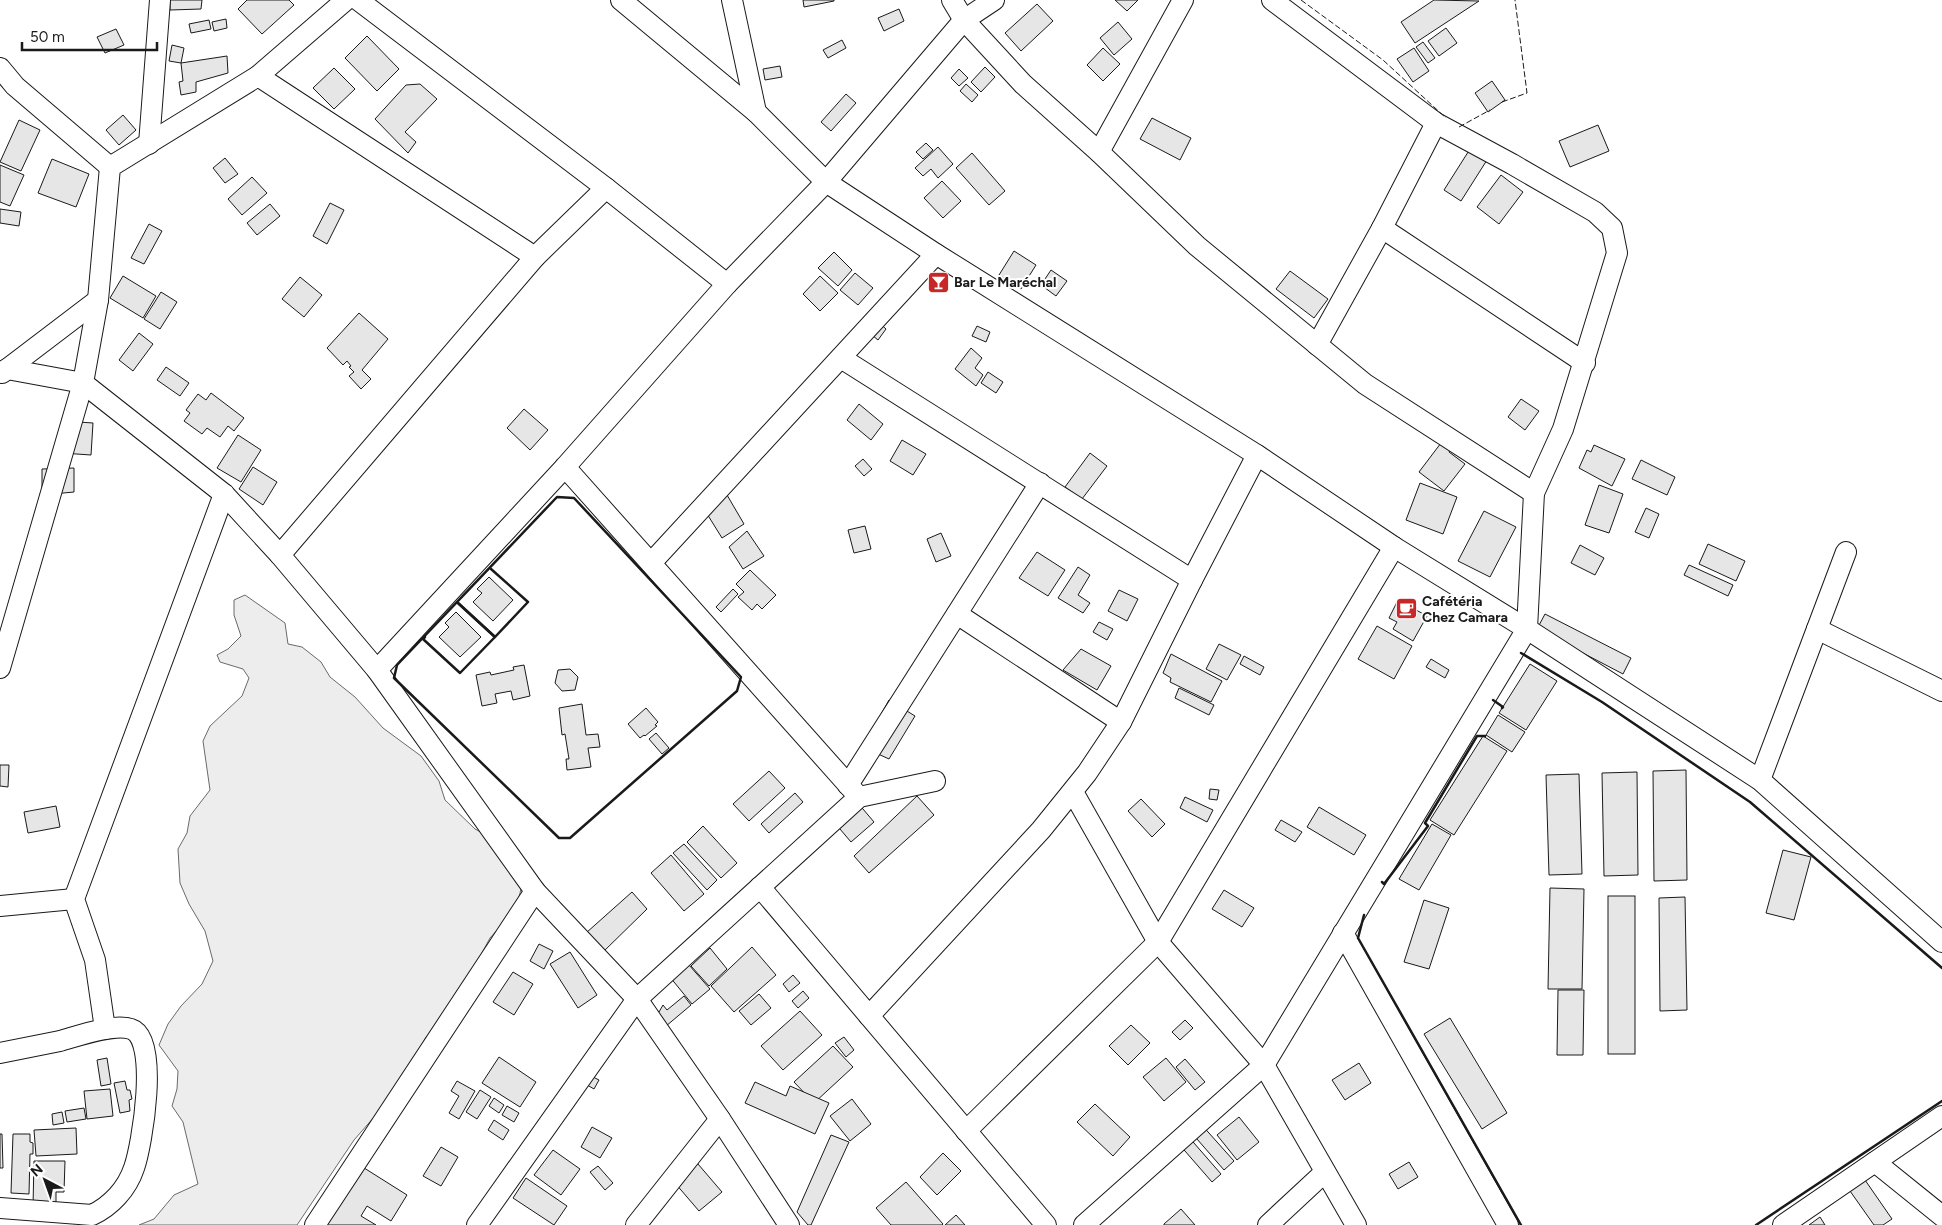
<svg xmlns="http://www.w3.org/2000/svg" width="1942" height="1225" font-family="Figtree,sans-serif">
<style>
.built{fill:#ededed;stroke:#6a6a6a}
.building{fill:#e6e6e6;stroke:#1a1a1a}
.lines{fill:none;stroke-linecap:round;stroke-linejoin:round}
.minor-casing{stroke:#1a1a1a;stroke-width:22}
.minor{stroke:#fff;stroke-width:20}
.fence{stroke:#1a1a1a;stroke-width:1;stroke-dasharray:6 2.5;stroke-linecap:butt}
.wall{stroke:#1a1a1a;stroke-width:2.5}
.labels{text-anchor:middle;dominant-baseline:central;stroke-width:4;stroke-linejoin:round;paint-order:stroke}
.poi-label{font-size:14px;font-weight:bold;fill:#1a1a1a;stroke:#fff;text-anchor:start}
</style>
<rect width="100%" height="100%" fill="#fff"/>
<path class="built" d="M245 595 285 623 288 644 302 647 321 662 330 677 355 697 383 728 421 756 439 781 445 800 475 829 494 839 523 874 521 889 516 909 490 938 446 1020 426 1037 413 1062 382 1108 354 1140 297 1225H139L154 1219 174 1195 198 1184 183 1122 172 1106 177 1089 178 1071 159 1045 168 1024 181 1006 202 984 213 961 205 931 189 904 180 883 178 849 187 833 190 816 210 790 203 741 210 726 242 696 249 678 243 669 220 662 217 655 228 649 241 636 234 615V600Z"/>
<g class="building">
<path d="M170 0H202L201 9 170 10Z"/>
<path d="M247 0H289L294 5 262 34 238 9Z"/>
<path d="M803 0H834V1L804 7Z"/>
<path d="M1115 0H1138L1127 11Z"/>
<path d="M1434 0 1479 1 1415 43 1401 22Z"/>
<path d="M1037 4 1053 21 1021 51 1005 33Z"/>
<path d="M899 9 904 21 884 31 878 18Z"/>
<path d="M226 19 227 28 214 31 212 22Z"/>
<path d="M209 20 211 29 191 33 189 24Z"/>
<path d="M1118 22 1132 39 1114 55 1100 38Z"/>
<path d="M1446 28 1457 43 1439 56 1428 41Z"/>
<path d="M116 29 124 45 105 53 97 37Z"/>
<path d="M367 36 399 69 377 91 345 58Z"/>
<path d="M842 40 846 48 828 58 823 50Z"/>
<path d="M1423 42 1435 58 1428 63 1416 47Z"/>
<path d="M172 45 184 48 181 63 169 61Z"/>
<path d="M1103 48 1120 64 1103 81 1087 65Z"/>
<path d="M1414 48 1429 71 1413 82 1397 59Z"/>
<path d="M227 56 228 73 196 82V92L181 95 179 82 183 81 181 63Z"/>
<path d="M780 66 782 77 765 80 763 69Z"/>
<path d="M985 67 995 77 981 92 971 82Z"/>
<path d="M334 68 355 89 334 109 313 88Z"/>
<path d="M959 69 968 78 959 86 951 78Z"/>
<path d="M1492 81 1505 100 1488 112 1475 93Z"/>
<path d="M420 84 437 99 405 132 416 142 408 153 375 119 406 85Z"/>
<path d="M966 84 978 95 972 102 960 91Z"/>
<path d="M846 94 856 103 831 131 821 122Z"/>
<path d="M123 115 136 130 119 145 106 130Z"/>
<path d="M1152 118 1191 138 1180 160 1140 139Z"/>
<path d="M19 120 40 130 21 171 0 162Z"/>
<path d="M1598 125 1609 151 1570 167 1559 141Z"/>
<path d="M926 143 933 150 923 159 916 152Z"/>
<path d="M938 147 953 164 938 178 931 169 923 176 915 168Z"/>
<path d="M1470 149 1487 160 1461 201 1444 190Z"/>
<path d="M972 153 1005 191 989 205 956 168Z"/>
<path d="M225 158 238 174 225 183 213 168Z"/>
<path d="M52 159 89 174 76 207 38 193Z"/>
<path d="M0 165 24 175 10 206 0 202Z"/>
<path d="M1501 175 1523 192 1499 224 1477 207Z"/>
<path d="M252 177 267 193 242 215 228 199Z"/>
<path d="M942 181 961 201 943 218 924 198Z"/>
<path d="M330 203 344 210 327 244 313 236Z"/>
<path d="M270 204 280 216 257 235 247 223Z"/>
<path d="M0 209 21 212 19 226 0 223Z"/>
<path d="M149 224 162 231 144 264 131 258Z"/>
<path d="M1014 251 1036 265 1021 289 999 275Z"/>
<path d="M834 252 852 270 838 286 818 268Z"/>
<path d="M1051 270 1067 281 1056 296 1041 285Z"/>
<path d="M1290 271 1328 299 1314 318 1276 289Z"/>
<path d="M855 273 873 288 858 305 840 290Z"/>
<path d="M123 276 156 296 143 318 110 298Z"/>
<path d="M820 276 838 293 820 311 803 294Z"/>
<path d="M300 277 322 295 304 317 282 299Z"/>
<path d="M161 292 177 302 160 329 144 319Z"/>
<path d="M359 313 388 339 362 370 371 379 361 389 349 376 354 372 349 367 351 366 347 361 343 365 327 348Z"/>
<path d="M875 319 886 329 878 340 866 330Z"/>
<path d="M977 326 990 332 986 342 972 336Z"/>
<path d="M139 333 153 344 133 371 119 360Z"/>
<path d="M971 348 982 358 975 368 983 375 976 386 955 369Z"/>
<path d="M166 367 189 383 180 396 157 380Z"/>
<path d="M988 372 1003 382 996 393 981 383Z"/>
<path d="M211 393 244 418 234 431 228 426 220 437 207 428 202 434 184 421 190 413 186 410 198 394 206 400Z"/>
<path d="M1521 399 1539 411 1525 430 1508 417Z"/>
<path d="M859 404 883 424 871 440 847 420Z"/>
<path d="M524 409 548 430 530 450 507 428Z"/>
<path d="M64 421 93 423 91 455 62 453Z"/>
<path d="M238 435 261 450 241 482 217 468Z"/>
<path d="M902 440 926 454 913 475 890 461Z"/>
<path d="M1441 443 1450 450 1449 452 1465 464 1444 491 1419 472Z"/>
<path d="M1594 445 1625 459 1612 486 1579 468 1587 450 1591 452Z"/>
<path d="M1090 453 1107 466 1082 499 1065 487Z"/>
<path d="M863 459 872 469 864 476 855 466Z"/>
<path d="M1641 460 1675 477 1667 495 1632 479Z"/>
<path d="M253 467 277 482 263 505 239 489Z"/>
<path d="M74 468V492L42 495V469Z"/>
<path d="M1420 483 1457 497 1443 534 1406 520Z"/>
<path d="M1599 485 1623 494 1609 533 1585 525Z"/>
<path d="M727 495 744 524 722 538 704 509Z"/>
<path d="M1646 508 1659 514 1649 538 1635 532Z"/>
<path d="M1484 511 1516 527 1490 577 1458 561Z"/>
<path d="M865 526 871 549 854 553 848 530Z"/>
<path d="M747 531 764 556 743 569 729 547Z"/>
<path d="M941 533 951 556 936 562 927 539Z"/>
<path d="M1708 544 1745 561 1736 581 1699 564Z"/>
<path d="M1580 545 1604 558 1595 575 1571 563Z"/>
<path d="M1037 552 1065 570 1048 596 1019 578Z"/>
<path d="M1689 565 1733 585 1728 596 1684 575Z"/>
<path d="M1078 567 1090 575 1078 595 1090 603 1083 613 1058 598Z"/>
<path d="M750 570 776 595 762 609 757 604 752 610 738 597 744 592 736 584Z"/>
<path d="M489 577 513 600 493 621 473 602 482 593 477 589Z"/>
<path d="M733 589 738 594 721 612 716 607Z"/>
<path d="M1119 590 1138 599 1127 621 1108 611Z"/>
<path d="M1398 600 1427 616 1413 641 1393 629 1397 622 1389 618Z"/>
<path d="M456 612 481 637 460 657 439 637 449 627 445 623Z"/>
<path d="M1545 614 1631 658 1623 674 1537 629Z"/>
<path d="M1099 622 1113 629 1107 640 1093 632Z"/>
<path d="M1377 626 1412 646 1394 679 1358 659Z"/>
<path d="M1219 644 1241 655 1227 680 1206 669Z"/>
<path d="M1081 649 1111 666 1097 690 1063 670Z"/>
<path d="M1171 654 1222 681 1211 702 1170 682 1171 678 1163 673Z"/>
<path d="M1244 656 1264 667 1260 675 1240 664Z"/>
<path d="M1431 659 1449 670 1445 678 1426 667Z"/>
<path d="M1530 664 1557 681 1526 730 1499 713Z"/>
<path d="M524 665 530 696 513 700 511 691 495 694 497 703 482 706 476 675 490 672 491 675 514 670 513 667Z"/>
<path d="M570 669 578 677 575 690 562 691 555 683 558 670Z"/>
<path d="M1179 688 1214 705 1209 715 1175 698Z"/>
<path d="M889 700 915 716 889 759 863 747Z"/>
<path d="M582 704 586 735 598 734 600 747 588 748 591 767 567 770 566 759H569L565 734 562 735 559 708Z"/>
<path d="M646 708 658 722 655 725 657 726 645 736 644 735 640 738 628 724Z"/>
<path d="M1498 715 1525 732 1512 752 1486 735Z"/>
<path d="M656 733 669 748 662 754 649 739Z"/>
<path d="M1483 736 1507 751 1454 835 1430 820Z"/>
<path d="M0 765H9L8 787 0 786Z"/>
<path d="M1686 770 1687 880 1654 881 1653 771Z"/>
<path d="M769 771 785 788 749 821 733 804Z"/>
<path d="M1637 772 1638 875 1604 876 1602 773Z"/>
<path d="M1579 774 1582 874 1549 875 1546 775Z"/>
<path d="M1210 789 1219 790 1217 800 1209 799Z"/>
<path d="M795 793 803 802 769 833 761 824Z"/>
<path d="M917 796 934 815 869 873 854 856Z"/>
<path d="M1185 797 1213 810 1207 822 1180 808Z"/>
<path d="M1141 799 1165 824 1152 837 1128 811Z"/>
<path d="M857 802 874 822 851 842 834 822Z"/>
<path d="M56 806 60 827 28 833 24 812Z"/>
<path d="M1319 807 1366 835 1354 855 1307 827Z"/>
<path d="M1281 820 1302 832 1295 842 1275 830Z"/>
<path d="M1432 824 1451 835 1419 890 1399 879Z"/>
<path d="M703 826 737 863 721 878 687 842Z"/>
<path d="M684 844 717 880 707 890 673 853Z"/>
<path d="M1783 850 1811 857 1794 920 1766 913Z"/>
<path d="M671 855 704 894 684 911 651 873Z"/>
<path d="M1550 888 1584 889 1582 989H1548Z"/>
<path d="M1224 890 1254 908 1242 927 1212 909Z"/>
<path d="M632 892 647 909 602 953 586 933Z"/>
<rect x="1608" y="896" width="27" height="158"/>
<path d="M1685 897 1687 1010 1660 1011 1659 898Z"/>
<path d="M1424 900 1449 908 1429 969 1404 962Z"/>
<path d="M539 944 553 951 544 969 530 961Z"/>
<path d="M752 947 776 975 734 1012 711 986Z"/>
<path d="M710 948 727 969 709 986 691 966Z"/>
<path d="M570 952 597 995 578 1008 550 964Z"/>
<path d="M682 957 710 989 692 1004 665 971Z"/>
<path d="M513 972 533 984 514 1015 493 1002Z"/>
<path d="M793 975 800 983 789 992 783 984Z"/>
<path d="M1558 990H1584L1583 1055H1557Z"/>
<path d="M803 991 809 998 798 1008 792 1001Z"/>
<path d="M759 994 771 1008 751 1025 739 1011Z"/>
<path d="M684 996 691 1005 659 1032 649 1002 659 1012 663 1005 667 1010Z"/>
<path d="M800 1011 822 1035 783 1070 761 1046Z"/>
<path d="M1450 1018 1507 1113 1482 1129 1424 1034Z"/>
<path d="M1185 1020 1193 1028 1180 1040 1172 1032Z"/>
<path d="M1131 1025 1150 1043 1128 1065 1109 1046Z"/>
<path d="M844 1037 854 1050 846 1057 835 1043Z"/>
<path d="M833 1046 853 1067 814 1103 794 1082Z"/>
<path d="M499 1057 536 1082 520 1107 482 1083Z"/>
<path d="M107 1058 111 1084 101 1086 97 1060Z"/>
<path d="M1166 1058 1186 1082 1164 1101 1143 1077Z"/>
<path d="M1185 1059 1205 1082 1195 1090 1176 1067Z"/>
<path d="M1359 1063 1371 1083 1345 1100 1332 1080Z"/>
<path d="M587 1074 599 1080 594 1089 582 1082Z"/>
<path d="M125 1081 127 1090H130L132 1099 129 1100 130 1111 120 1113 114 1083Z"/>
<path d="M457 1081 475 1091 459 1119 449 1113 459 1096 451 1091Z"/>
<path d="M755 1082 786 1096 790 1086 829 1103 815 1134 745 1103Z"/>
<path d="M110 1089 113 1116 87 1119 84 1091Z"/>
<path d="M480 1090 491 1097 477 1119 466 1112Z"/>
<path d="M494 1098 504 1105 499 1113 489 1106Z"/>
<path d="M852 1099 871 1124 850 1141 830 1116Z"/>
<path d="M1095 1104 1130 1137 1113 1156 1077 1122Z"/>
<path d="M507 1106 519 1113 514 1122 502 1115Z"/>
<path d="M84 1108 86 1119 67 1122 65 1111Z"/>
<path d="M62 1112 64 1123 53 1125 52 1114Z"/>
<path d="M1239 1117 1259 1142 1237 1160 1217 1135Z"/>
<path d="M494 1120 509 1130 503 1140 488 1130Z"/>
<path d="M1200 1123 1234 1161 1224 1170 1190 1131Z"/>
<path d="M592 1127 612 1138 600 1158 581 1147Z"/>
<path d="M76 1128 77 1154 36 1156 34 1130Z"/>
<path d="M0 1134H2L3 1168H0Z"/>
<path d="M13 1134H30V1142L33 1143V1154H30L29 1194 11 1193Z"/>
<path d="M831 1135 849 1142 811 1225H808L797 1212Z"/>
<path d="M1187 1135 1221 1174 1212 1182 1178 1143Z"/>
<path d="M441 1147 458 1157 441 1186 423 1176Z"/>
<path d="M553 1150 580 1169 561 1195 534 1175Z"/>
<path d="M943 1153 961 1171 937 1195 920 1177Z"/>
<path d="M692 1157 722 1192 699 1211 675 1183Z"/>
<path d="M34 1161H65L64 1192H56V1207L33 1206Z"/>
<path d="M1409 1162 1418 1177 1398 1189 1389 1174Z"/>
<path d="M361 1166 407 1195 391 1221 367 1206 361 1216 376 1225H325Z"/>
<path d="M598 1166 613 1183 605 1190 590 1172Z"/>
<path d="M526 1178 567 1206 554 1225 513 1198Z"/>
<path d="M1865 1180 1892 1219 1883 1225H1874L1850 1191Z"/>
<path d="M906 1182 943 1224 942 1225H891L876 1208Z"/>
<path d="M1181 1209 1195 1225H1164V1224Z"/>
<path d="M956 1215 965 1225H945Z"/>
<path d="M1820 1217 1825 1225H1809Z"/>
</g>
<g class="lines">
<defs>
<g id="minor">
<path d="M358 0 606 188 727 284"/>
<path d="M621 0 756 112 826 182 936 254 1257 455 1394 547 1527 629 1760 780 1942 942"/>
<path d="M732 0 756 112"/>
<path d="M952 0 964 20 1023 84 1099 152 1197 246 1365 384 1534 493"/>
<path d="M0 68 15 86 110 167"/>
<path d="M258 76 535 257"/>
<path d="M149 144 160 0"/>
<path d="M1099 152 1183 0"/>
<path d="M1382 228 1585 363"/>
<path d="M1317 345 1382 228 1436 123"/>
<path d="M841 358 1192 580"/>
<path d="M7 369 83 383 224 494 280 555 377 670 535 891 637 999 720 1119 789 1225"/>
<path d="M2 373 98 300"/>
<path d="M565 467 859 797"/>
<path d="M280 555 535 257 606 188"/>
<path d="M651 563 936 254"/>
<path d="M957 614 1121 722"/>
<path d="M1817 629 1942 691"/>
<path d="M0 668 83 383 98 300 110 167 258 76 346 0"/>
<path d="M377 670 565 467 727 284 826 182 964 20 994 0"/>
<path d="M1760 780 1846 552"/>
<path d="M848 785 1040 483"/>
<path d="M1073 792 1158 942 1264 1065 1356 1225"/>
<path d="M760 887 1046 1225"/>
<path d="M0 906 74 899"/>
<path d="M1343 933 1508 1225"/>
<path d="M869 1016 1041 830 1087 773 1121 722 1192 580 1257 455"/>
<path d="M105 1029 95 960 74 899 224 494"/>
<path d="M0 1053C20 1049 40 1045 60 1041 78 1036 114 1023 131 1029 160 1038 142 1146 134 1168 127 1189 111 1206 92 1215L0 1208"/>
<path d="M966 1131 1158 942 1394 547"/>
<path d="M1875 1162 1942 1216"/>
<path d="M315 1225 535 891"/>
<path d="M477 1225 637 999 859 797 935 781"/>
<path d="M636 1225 720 1119"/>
<path d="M1084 1225 1264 1065 1527 629 1534 493 1563 429 1617 253 1612 228 1595 212 1512 164 1436 123 1272 0"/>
<path d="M1268 1225 1325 1172"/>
<path d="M1783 1225 1942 1116"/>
</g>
</defs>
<use href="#minor" class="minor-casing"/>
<use href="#minor" class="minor"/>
<g class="fence">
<path d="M1301 0 1383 60 1446 118"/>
<path d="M1502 102 1527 93 1515 0"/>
<path d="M1459 127 1490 110"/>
</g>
<g class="wall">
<path d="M557 497 574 498 741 677 737 691 570 838H559L394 678 397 665Z"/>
<path d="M458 603 495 637 528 602 491 569"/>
<path d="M425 637 423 639 460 673 495 637 458 603"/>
<path d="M1521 653 1602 702 1750 802 1942 968"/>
<path d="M1493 700 1503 707 1502 708"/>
<path d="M1382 882 1384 884 1428 826 1425 823 1477 736H1485"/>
<path d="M1364 915 1358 938 1521 1225"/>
<path d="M1756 1225 1942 1101"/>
</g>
</g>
<defs>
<symbol id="bar-square" viewBox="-11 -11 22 22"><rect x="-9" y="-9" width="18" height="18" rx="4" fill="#c62828" stroke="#fff"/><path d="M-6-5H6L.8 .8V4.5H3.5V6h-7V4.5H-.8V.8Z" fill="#fff"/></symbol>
<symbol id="cafe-square" viewBox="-11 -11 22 22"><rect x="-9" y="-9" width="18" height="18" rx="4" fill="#c62828" stroke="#fff"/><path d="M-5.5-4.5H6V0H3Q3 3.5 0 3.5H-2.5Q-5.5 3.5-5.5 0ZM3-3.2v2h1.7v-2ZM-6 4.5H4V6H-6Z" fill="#fff"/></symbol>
</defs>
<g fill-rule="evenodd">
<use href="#bar-square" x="926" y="270" width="25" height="25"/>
<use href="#cafe-square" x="1394" y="596" width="25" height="25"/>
</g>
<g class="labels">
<g class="poi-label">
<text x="954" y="282">Bar Le Maréchal</text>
<text x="1422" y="601">Cafétéria<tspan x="1422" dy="16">Chez Camara</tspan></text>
</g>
</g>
<g transform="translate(45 1180) rotate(319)" stroke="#ffffff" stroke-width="4" paint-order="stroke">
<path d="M0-4L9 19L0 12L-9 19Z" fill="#1a1a1a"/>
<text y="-8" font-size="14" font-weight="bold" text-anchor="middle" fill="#1a1a1a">N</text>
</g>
<path d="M22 42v8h135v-8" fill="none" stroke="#1a1a1a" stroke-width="2.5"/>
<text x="30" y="42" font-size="15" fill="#1a1a1a" stroke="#ffffff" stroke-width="4" paint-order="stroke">50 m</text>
</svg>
